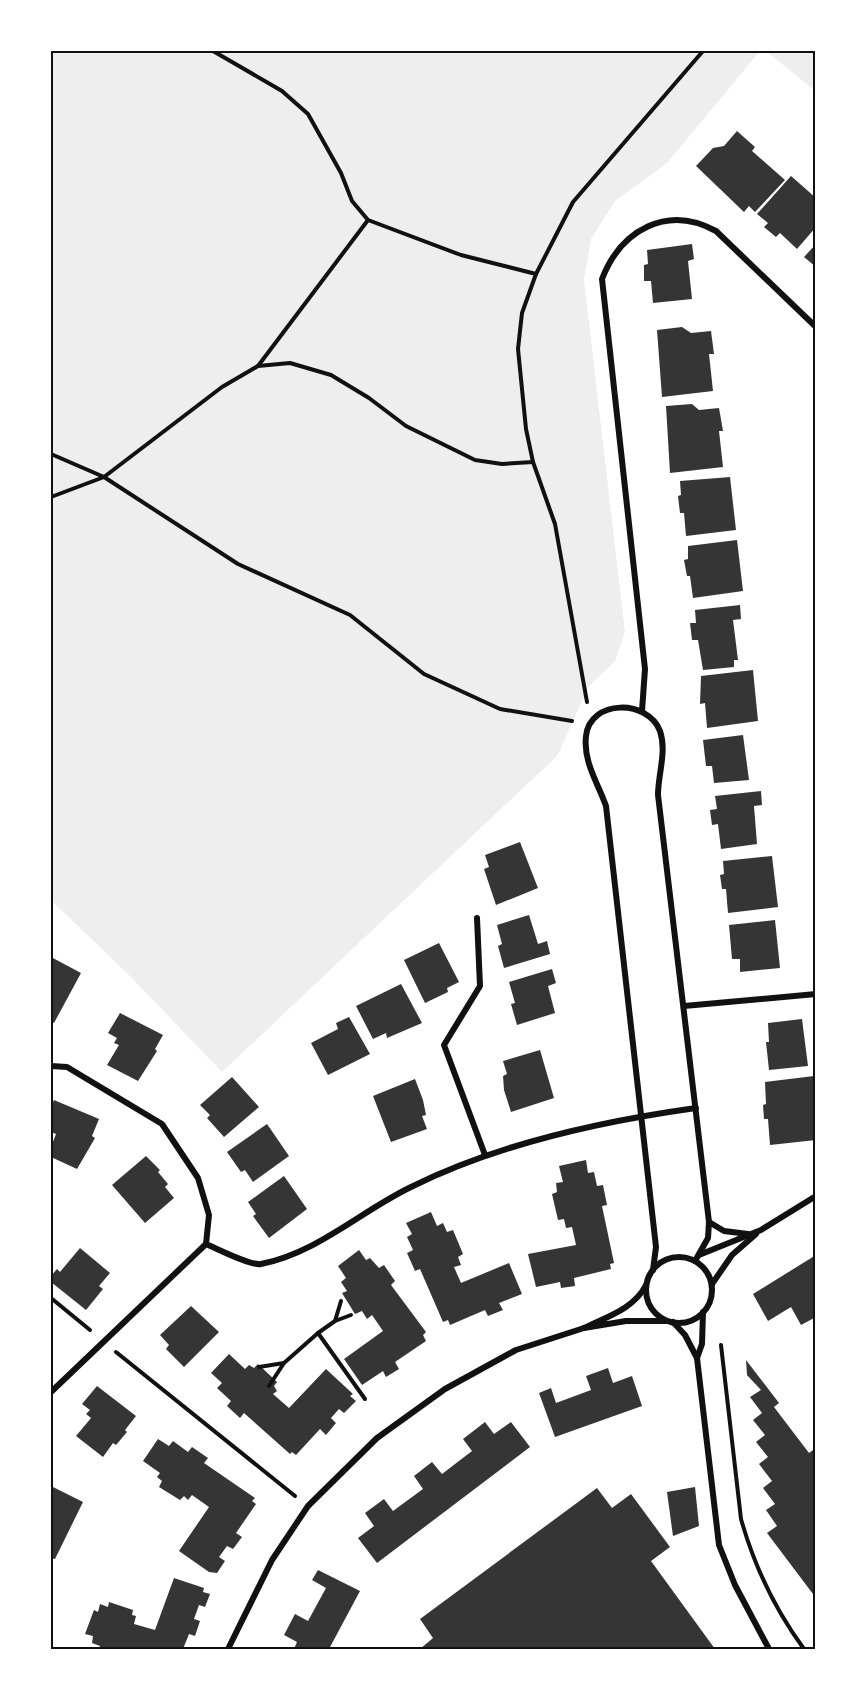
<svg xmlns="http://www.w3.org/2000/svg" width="867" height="1700" font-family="Ubuntu,sans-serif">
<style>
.green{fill:#eee}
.building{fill:#353535}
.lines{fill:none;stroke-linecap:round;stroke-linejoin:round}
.path{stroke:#111;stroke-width:4}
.minor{stroke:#111;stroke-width:6}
.neatline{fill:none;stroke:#111;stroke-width:2}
</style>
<rect width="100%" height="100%" fill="#fff"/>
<g class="green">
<path d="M51 51H760L667 163 615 201 591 239 584 280 625 632 615 661 589 686 557 756 222 1072 131 977 51 900Z"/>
<path d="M766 51H816V92L813 89Z"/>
</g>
<g class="building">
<path d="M737 131 755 147 752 151 785 180 755 212 749 206 744 212 696 166 713 148 724 146Z"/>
<path d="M791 176 816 198V227L797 249 780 233 776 237 764 227 768 223 757 214Z"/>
<path d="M692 244 694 259 688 261 692 299 653 303 651 281H644V265L648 264 647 250Z"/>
<path d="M816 244V267L804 257Z"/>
<path d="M682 327 691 333 711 331 714 354H709L713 391 662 397 657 330Z"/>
<path d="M692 404 699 410 719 408 723 431H719L723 467 670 473 666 406Z"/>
<path d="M730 477 736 530 686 536 684 513H680L678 496 681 495 680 481Z"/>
<path d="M737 540 743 591 693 598 690 576H687L684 560 688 559V546Z"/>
<path d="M740 605 741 619 733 620 738 660H734V667L703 670 698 640H692L690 623H696L695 610Z"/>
<path d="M753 670 758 721 707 728 705 703 700 704 701 676Z"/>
<path d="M743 735 749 780 714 783 712 766H706L703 740Z"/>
<path d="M761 791 762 805 754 806 757 844 721 849 718 824 712 825 710 810 717 809 715 796Z"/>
<path d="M520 842 538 888 496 905 484 869 489 867 485 855Z"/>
<path d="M772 856 778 907 728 913 726 889H722L720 875 724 874 723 861Z"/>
<path d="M529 915 538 944 547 941 550 954 504 968 498 946 502 944 497 925Z"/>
<path d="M775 920 780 968 740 972V959H732L729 925Z"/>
<path d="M439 943 459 982 447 988 448 992 425 1003 404 960Z"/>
<path d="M51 957 81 973 54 1023 51 1021Z"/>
<path d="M552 969 556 983 548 986 555 1013 517 1025 511 1004 515 1003 509 982Z"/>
<path d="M401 984 422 1023 387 1038 386 1033 373 1039 356 1006Z"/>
<path d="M120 1013 163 1035 155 1049 157 1051 138 1081 107 1065 119 1045 114 1043 117 1038 108 1033Z"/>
<path d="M349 1017 370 1054 328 1075 311 1043 338 1029 336 1023Z"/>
<path d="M802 1019 808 1066 769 1070 766 1042H769L768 1023Z"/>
<path d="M540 1050 554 1098 511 1112 504 1090 503 1076 507 1074 503 1061Z"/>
<path d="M814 1076 816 1140 770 1145 768 1119H764L763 1105 766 1104 765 1082Z"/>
<path d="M232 1077 259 1107 224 1137 207 1118 210 1115 200 1105Z"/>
<path d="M415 1079 423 1100 426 1115 422 1116 427 1129 391 1142 373 1096Z"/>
<path d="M54 1100 99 1119 92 1136 95 1138 77 1169 51 1157V1147L56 1134 51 1132V1107Z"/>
<path d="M267 1124 289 1156 253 1182 245 1170 241 1172 227 1152Z"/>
<path d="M146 1156 160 1170 158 1172 168 1184 165 1187 174 1198 145 1223 112 1185Z"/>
<path d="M586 1160 588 1173 594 1172 597 1186 603 1185 607 1205 602 1206 614 1263 610 1264 611 1269 574 1278 575 1286 561 1288 560 1282 536 1287 528 1254 576 1245 572 1227 566 1228 564 1219 558 1220 552 1194 557 1192 556 1183 563 1182 559 1166Z"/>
<path d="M284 1176 307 1209 269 1238 253 1216 256 1214 248 1202Z"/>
<path d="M431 1212 437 1226 443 1223 447 1232 453 1230 463 1254 458 1257 461 1265 454 1267 461 1283 509 1263 522 1294 499 1303 503 1310 488 1316 485 1310 450 1325 448 1320 443 1322 420 1269 415 1271 407 1253 413 1250 407 1237 412 1234 406 1223Z"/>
<path d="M80 1248 110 1273 99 1286 103 1289 86 1310 51 1282V1276L57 1269 60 1272Z"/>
<path d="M359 1250 366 1260 370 1258 379 1268 384 1265 395 1281 391 1285 426 1332 423 1335 426 1341 395 1362 399 1369 386 1377 383 1371 362 1385 344 1359 383 1331 372 1315 367 1319 362 1311 355 1314 342 1293 347 1291 341 1282 346 1278 338 1266Z"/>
<path d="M816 1255V1317L801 1325 791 1307 768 1321 753 1294Z"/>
<path d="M191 1306 219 1332 184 1367 166 1349 169 1345 160 1335Z"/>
<path d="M229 1354 245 1369 249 1365 254 1368 258 1364 277 1382 274 1386 277 1391 273 1394 289 1408 326 1369 353 1394 350 1396 356 1401 344 1413 339 1409 331 1418 336 1423 326 1435 320 1429 296 1455 292 1452 290 1454 244 1413 240 1418 227 1406 231 1401 217 1388 222 1383 211 1373Z"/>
<path d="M746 1360 779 1403 774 1407 809 1453 813 1450 816 1453V1598L767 1533 777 1526 766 1510 775 1504 763 1488 772 1481 759 1464 768 1457 756 1442 765 1435 753 1420 762 1413 750 1397 761 1390 747 1375Z"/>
<path d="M608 1368 613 1383 632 1376 642 1406 555 1437 539 1393 551 1388 556 1403 591 1390 586 1376Z"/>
<path d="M97 1386 136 1416 125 1430 127 1432 116 1445 113 1443 103 1457 76 1436 91 1418 86 1414 90 1410 82 1404Z"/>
<path d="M485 1422 494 1434 511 1422 530 1447 377 1563 358 1538 374 1526 365 1513 384 1499 393 1511 423 1489 414 1476 432 1462 442 1474 472 1451 463 1439Z"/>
<path d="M158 1439 169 1446 173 1441 188 1452 192 1447 208 1458 204 1463 255 1498 252 1501 256 1504 236 1533 242 1537 233 1549 227 1546 219 1557 225 1561 217 1573 209 1572 179 1551 209 1507 192 1495 188 1500 184 1496 180 1500 159 1487 162 1481 157 1477 160 1473 143 1461Z"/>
<path d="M51 1486 83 1502 55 1559 51 1558Z"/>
<path d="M695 1487 699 1526 673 1536 667 1492Z"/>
<path d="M597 1488 612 1508 631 1494 670 1547 651 1561 715 1649H420L433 1638 420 1619Z"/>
<path d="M318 1570 360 1591 329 1649H294L297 1642 284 1635 295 1614 308 1621 326 1588 312 1580Z"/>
<path d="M174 1578 204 1588 203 1592 210 1594 205 1607 199 1605 194 1619 200 1621 195 1636 189 1634 183 1649H99L100 1646 92 1643 93 1636 85 1634 94 1610 98 1612 100 1604 108 1607 109 1602 133 1610 132 1615 136 1616 134 1624 155 1630Z"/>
</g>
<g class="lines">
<g class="path">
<path d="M213 51 282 91 308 114 341 173 352 201 368 220 461 255 536 274"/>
<path d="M258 366 368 220"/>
<path d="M51 454 104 477 238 564 350 615 424 674 500 709 572 721"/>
<path d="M51 497 104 477 222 387 258 366 290 363 331 375 369 398 406 426 475 460 502 464 533 462"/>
<path d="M587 702 555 524 533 462 526 429 518 349 522 313 536 274 573 202 703 51"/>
<path d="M51 1298 90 1330"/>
<path d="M335 1321 341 1301"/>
<path d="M318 1333 335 1321 351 1315"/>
<path d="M721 1345 741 1519C754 1565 776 1611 804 1649"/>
<path d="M116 1352 295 1496"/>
<path d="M259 1367 284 1363"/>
<path d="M269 1386 284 1363 318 1333 365 1399"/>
</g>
<g class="minor">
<path d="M642 711 645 669 602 279C621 230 667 204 716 231L816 327"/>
<path d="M477 918 480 986 444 1045 485 1155"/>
<path d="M684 1006 816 994"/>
<path d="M51 1066 67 1067 162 1124 198 1178 209 1215 206 1244"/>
<path d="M709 1222 724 1231 748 1234"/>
<path d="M699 1255 761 1230 816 1196"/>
<circle cx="679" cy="1290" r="33"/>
<path d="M653 1270 656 1247 606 806C598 783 583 762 586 736 590 699 648 699 660 731 667 752 658 774 658 795L709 1222 708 1238 695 1261"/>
<path d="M712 1284 732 1255 756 1234"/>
<path d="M646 1285C634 1309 606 1317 584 1328L626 1321H666"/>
<path d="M703 1312 702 1344 697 1358 719 1545 735 1585 769 1649"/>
<path d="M673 1322 685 1335 697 1358"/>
<path d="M51 1392 206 1244C218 1249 251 1266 261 1264 317 1253 361 1211 411 1187 495 1145 603 1121 696 1108"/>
<path d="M228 1649 272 1560 308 1506 377 1438 445 1389 516 1350 584 1328"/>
</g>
</g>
<rect width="867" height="1700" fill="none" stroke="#ffffff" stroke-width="105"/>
<rect x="52" y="52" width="762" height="1596" class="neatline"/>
</svg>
